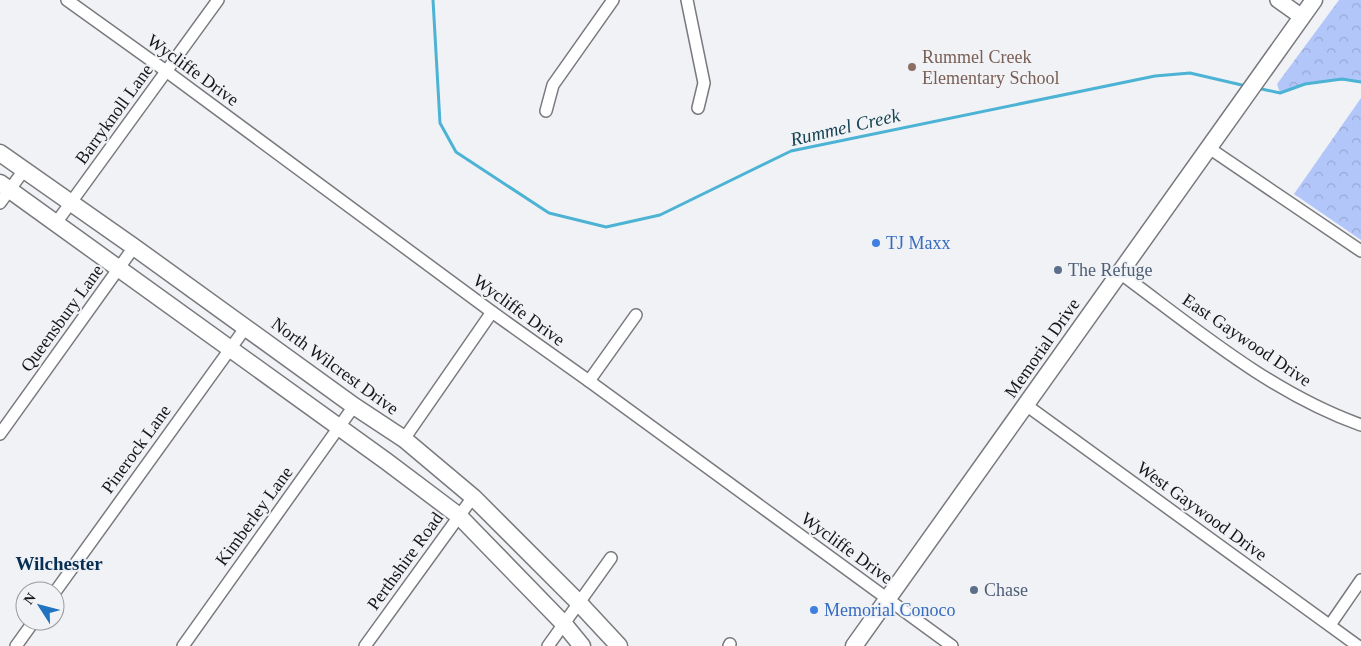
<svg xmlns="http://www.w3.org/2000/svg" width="1361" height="646" font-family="Georgia,serif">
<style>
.forest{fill:url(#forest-crowns)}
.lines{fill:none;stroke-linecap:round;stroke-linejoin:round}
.stream{stroke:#4cb3d4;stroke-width:3}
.minor-casing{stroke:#797a7d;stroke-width:14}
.tertiary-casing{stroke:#797a7d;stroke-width:18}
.secondary-casing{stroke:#797a7d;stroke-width:19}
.minor{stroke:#fff;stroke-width:11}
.tertiary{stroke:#fff;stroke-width:15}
.secondary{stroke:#fff;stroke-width:16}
.education-dot{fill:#8d6e63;stroke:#f1f2f6;stroke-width:2}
.shop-dot{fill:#3f7fe0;stroke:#f1f2f6;stroke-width:2}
.service-dot{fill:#5c6f8a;stroke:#f1f2f6;stroke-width:2}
.labels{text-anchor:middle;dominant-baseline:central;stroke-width:4;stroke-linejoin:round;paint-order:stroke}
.education-label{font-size:18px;fill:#785e54;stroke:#f1f2f6;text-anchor:start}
.street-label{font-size:18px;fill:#151617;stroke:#f1f2f6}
.shop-label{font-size:18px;fill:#366cbe;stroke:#f1f2f6;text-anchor:start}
.service-label{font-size:18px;fill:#4e5e75;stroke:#f1f2f6;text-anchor:start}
.water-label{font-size:19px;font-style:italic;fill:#144250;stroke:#f1f2f6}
.neighbourhood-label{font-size:19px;font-weight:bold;fill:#072f54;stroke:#f1f2f6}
</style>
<defs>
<pattern id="forest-crowns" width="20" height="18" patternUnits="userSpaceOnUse" patternTransform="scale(1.25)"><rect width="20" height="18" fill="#b2c6f9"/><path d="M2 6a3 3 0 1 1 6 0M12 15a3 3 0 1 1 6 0" fill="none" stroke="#98a9d5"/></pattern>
</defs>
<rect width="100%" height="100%" fill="#f1f2f6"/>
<g class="forest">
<path d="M1339 0H1361V82C1330 78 1309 82 1280 93L1277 84Z"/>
<path d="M1361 98V240L1294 194Z"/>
</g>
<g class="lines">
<g class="stream">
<path d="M433 0 440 123 456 152 549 213 606 227 660 215 791 151 1155 76 1190 73 1246 86"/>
<path d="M1257 88 1280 93 1305 84 1342 79 1361 82"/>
</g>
<defs>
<g id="minor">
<path d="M67 0 166 71 492 312 589 381 952 646"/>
<path d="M687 0 704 83 698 108"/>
<path d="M546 111 553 85 613 0"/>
<path d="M1209 148 1361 251"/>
<path d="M0 203 24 170"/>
<path d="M56 223 218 0"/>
<path d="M1120 273C1196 329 1271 393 1361 425"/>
<path d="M589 381 636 315"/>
<path d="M1026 405 1358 646"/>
<path d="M0 434 134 247"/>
<path d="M404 439 492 312"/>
<path d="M55 592 246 327"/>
<path d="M1330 625 1361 580"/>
<path d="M16 646 34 621"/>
<path d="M183 646 354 406"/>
<path d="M365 646 473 497"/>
<path d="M548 646 611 558"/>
<path d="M729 646 730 644"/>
</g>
<path id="tertiary" d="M1278 0 1302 17"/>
<g id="secondary">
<path d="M0 153 134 247 354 406 404 439 473 497 579 603 619 646"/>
<path d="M0 183 386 461 459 516 564 624 582 646"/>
<path d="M854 646 1314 0"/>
</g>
</defs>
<use href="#minor" class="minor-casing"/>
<use href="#tertiary" class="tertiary-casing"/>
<use href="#secondary" class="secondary-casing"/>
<use href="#minor" class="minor"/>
<use href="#tertiary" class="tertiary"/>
<use href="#secondary" class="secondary"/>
</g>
<circle class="education-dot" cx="912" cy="67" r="5"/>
<g class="shop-dot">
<circle cx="876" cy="243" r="5"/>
<circle cx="814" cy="610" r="5"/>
</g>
<g class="service-dot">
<circle cx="1058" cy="270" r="5"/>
<circle cx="974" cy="590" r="5"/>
</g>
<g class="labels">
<g class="education-label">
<text x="922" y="57">Rummel Creek<tspan x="922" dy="21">Elementary School</tspan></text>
</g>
<g class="street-label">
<text transform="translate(193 70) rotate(36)">Wycliffe Drive</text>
<text transform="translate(114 114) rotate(-54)">Barryknoll Lane</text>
<text transform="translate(519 310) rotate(36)">Wycliffe Drive</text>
<text transform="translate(62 318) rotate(-54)">Queensbury Lane</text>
<text transform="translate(1247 340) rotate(34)">East Gaywood Drive</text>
<text transform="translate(1042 348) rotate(-55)">Memorial Drive</text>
<text transform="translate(335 366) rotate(36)">North Wilcrest Drive</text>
<text transform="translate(136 449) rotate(-54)">Pinerock Lane</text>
<text transform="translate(1202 511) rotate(36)">West Gaywood Drive</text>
<text transform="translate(254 516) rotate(-54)">Kimberley Lane</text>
<text transform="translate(847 548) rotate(36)">Wycliffe Drive</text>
<text transform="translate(405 561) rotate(-54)">Perthshire Road</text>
</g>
<g class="shop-label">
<text x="886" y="243">TJ Maxx</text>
<text x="824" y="610">Memorial Conoco</text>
</g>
<g class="service-label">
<text x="1068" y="270">The Refuge</text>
<text x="984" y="590">Chase</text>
</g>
<g class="water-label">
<text transform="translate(845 127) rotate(-13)">Rummel Creek</text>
</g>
<g class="neighbourhood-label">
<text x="59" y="563">Wilchester</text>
</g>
</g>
<g transform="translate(40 606) rotate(306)"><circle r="24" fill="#f1f2f6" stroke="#999a9d"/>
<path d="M0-4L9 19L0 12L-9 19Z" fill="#2073c1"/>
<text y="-8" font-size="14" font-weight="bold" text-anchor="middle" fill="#151617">N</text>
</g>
</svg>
